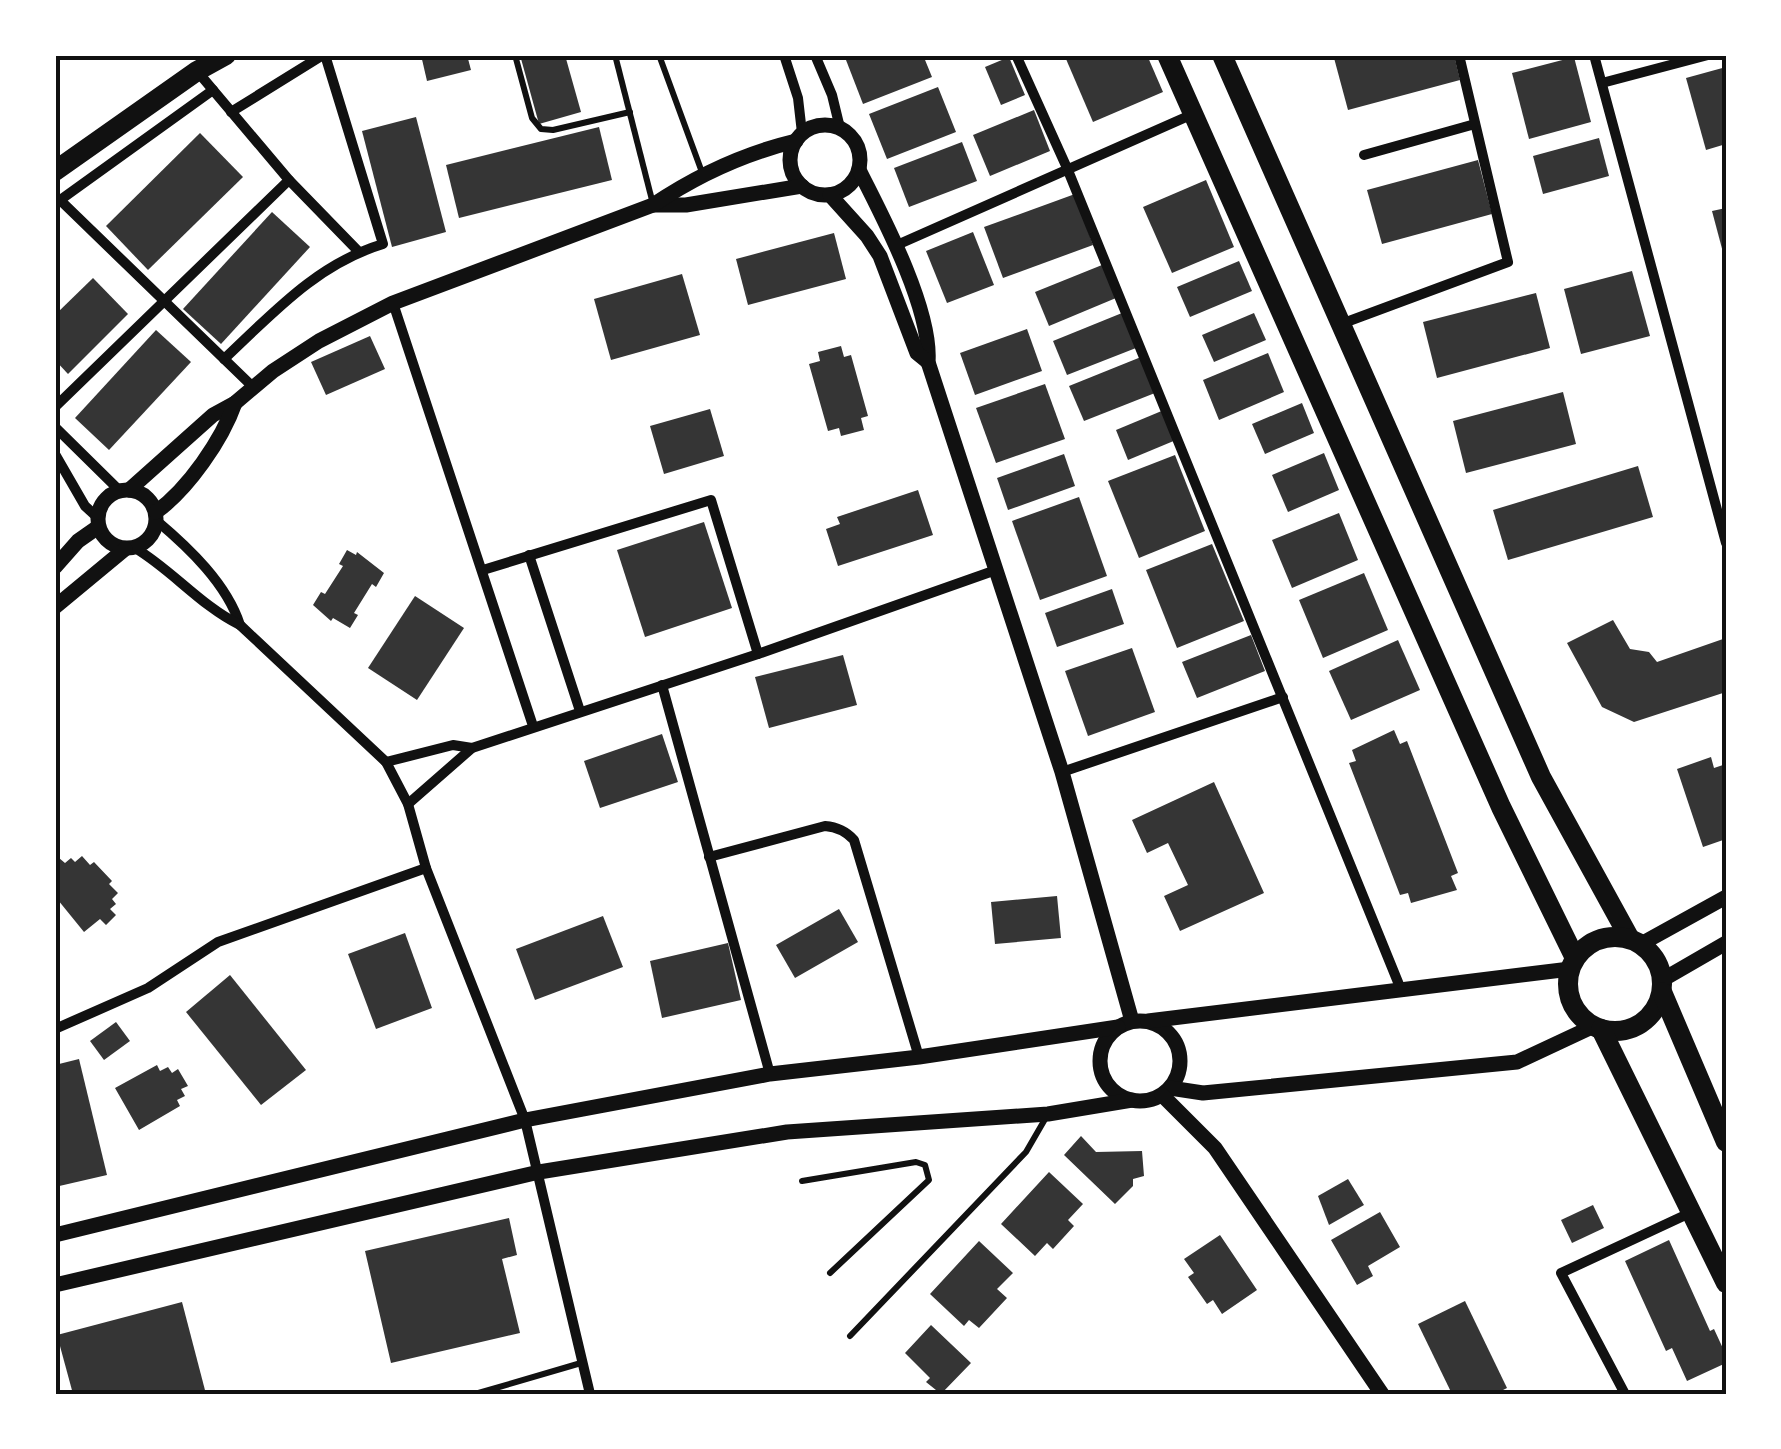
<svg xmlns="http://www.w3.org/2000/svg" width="1781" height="1449" font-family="'Roboto Condensed',sans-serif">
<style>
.building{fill:#353535}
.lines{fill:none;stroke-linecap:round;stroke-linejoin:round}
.service{stroke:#111;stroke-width:6}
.minor{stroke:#111;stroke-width:10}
.tertiary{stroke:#111;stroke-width:15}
.primary{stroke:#111;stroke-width:20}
.neatline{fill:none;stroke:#111;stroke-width:4}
</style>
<rect width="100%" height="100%" fill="#fff"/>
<g class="building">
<path d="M421 55H467L471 70 427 81Z"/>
<path d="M520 55H565L581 112 539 124Z"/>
<path d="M860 55H923L932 77 863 104 846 60Z"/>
<path d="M1075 55H1147L1163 92 1093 122 1066 59Z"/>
<path d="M1346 55H1454L1460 80 1348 110 1334 58Z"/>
<path d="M1009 57 1025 95 1001 105 985 67Z"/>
<path d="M1574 57 1591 122 1529 139 1512 73Z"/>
<path d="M1726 67V144L1706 150 1686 78Z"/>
<path d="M938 87 956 132 887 159 869 114Z"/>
<path d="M1034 110 1050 151 990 176 973 135Z"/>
<path d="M416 117 446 232 392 247 362 131Z"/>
<path d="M599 127 612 180 459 218 446 165Z"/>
<path d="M200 133 243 177 148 270 106 226Z"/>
<path d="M1599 138 1609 176 1543 194 1533 156Z"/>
<path d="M962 142 977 181 909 207 894 168Z"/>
<path d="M1478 160 1492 214 1382 244 1367 190Z"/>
<path d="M1206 180 1234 247 1172 273 1143 207Z"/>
<path d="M1075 194 1093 245 1003 278 984 227Z"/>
<path d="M1726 208V260H1725L1712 211Z"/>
<path d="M272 212 310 247 221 344 183 309Z"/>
<path d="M973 232 994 285 947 303 926 251Z"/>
<path d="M834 233 846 279 748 305 736 259Z"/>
<path d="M1239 261 1252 291 1190 317 1177 287Z"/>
<path d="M1102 265 1116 298 1049 326 1035 292Z"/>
<path d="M1632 271 1650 336 1581 354 1564 289Z"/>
<path d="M682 274 700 335 611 360 594 299Z"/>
<path d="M93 278 128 314 68 374 55 360V315Z"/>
<path d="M1536 293 1550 348 1437 378 1423 322Z"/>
<path d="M1122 313 1136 348 1067 375 1053 341Z"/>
<path d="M1254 313 1266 340 1214 362 1202 335Z"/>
<path d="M1027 329 1042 371 975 395 960 353Z"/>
<path d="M156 330 191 362 109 450 75 418Z"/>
<path d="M370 336 385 369 326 395 311 362Z"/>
<path d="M841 346 844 357 851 355 868 416 861 418 864 430 841 436 839 428 828 431 809 364 820 361 818 352Z"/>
<path d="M1268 353 1284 392 1219 420 1203 380Z"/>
<path d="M1141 357 1155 393 1084 421 1069 386Z"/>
<path d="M1045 384 1065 439 996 463 976 408Z"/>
<path d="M1563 392 1576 444 1466 473 1453 421Z"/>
<path d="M1302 403 1314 433 1265 454 1252 424Z"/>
<path d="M710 409 724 456 664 474 650 426Z"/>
<path d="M1164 410 1176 440 1128 460 1116 430Z"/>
<path d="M1324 453 1339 490 1288 512 1272 475Z"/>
<path d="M1064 454 1075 486 1008 510 997 478Z"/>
<path d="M1175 455 1205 531 1139 558 1108 481Z"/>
<path d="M1638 466 1653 517 1508 560 1493 510Z"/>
<path d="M918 490 933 535 838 566 826 529 840 524 837 517Z"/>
<path d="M1079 497 1107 576 1040 600 1012 521Z"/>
<path d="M1339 513 1358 560 1292 588 1272 540Z"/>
<path d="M704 522 732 608 645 637 617 550Z"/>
<path d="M1212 544 1244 621 1177 648 1146 570Z"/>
<path d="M347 550 356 555 357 552 384 573 376 587 372 584 354 613 358 615 350 628 333 618 331 621 313 605 321 592 325 594 343 566 339 564Z"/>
<path d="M1364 573 1388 630 1323 658 1299 600Z"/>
<path d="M1112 589 1124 624 1057 647 1045 613Z"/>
<path d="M415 596 464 628 417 700 368 668Z"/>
<path d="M1613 620 1630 649 1649 652 1657 662 1723 639 1726 650V692L1634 722 1602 707 1567 643Z"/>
<path d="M1251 635 1265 671 1197 698 1182 662Z"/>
<path d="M1398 640 1420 690 1351 720 1329 671Z"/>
<path d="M1132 648 1155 712 1088 736 1065 671Z"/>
<path d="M843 655 857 705 769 728 755 677Z"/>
<path d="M1394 730 1400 744 1407 741 1458 873 1451 876 1457 890 1411 903 1408 893 1400 895 1349 763 1356 761 1352 750Z"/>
<path d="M662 734 678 782 600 808 584 761Z"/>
<path d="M1711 757 1714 768 1726 764V839L1703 847 1677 769Z"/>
<path d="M1214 782 1264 893 1180 931 1164 896 1188 885 1168 843 1147 853 1132 820Z"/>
<path d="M82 856 90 865 94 862 112 881 109 884 118 893 112 899 116 904 110 909 116 915 106 925 100 919 84 932 58 900 55 903V862L59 858 65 863 71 858 75 862Z"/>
<path d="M1057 896 1061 938 995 944 991 902Z"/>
<path d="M839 909 858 942 795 978 776 945Z"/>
<path d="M603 916 623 967 535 1000 516 949Z"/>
<path d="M405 933 432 1008 376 1029 348 954Z"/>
<path d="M728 943 741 1000 662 1018 650 961Z"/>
<path d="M230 975 306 1070 261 1105 186 1012Z"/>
<path d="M116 1022 130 1041 104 1060 90 1041Z"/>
<path d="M79 1059 107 1175 55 1187V1065Z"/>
<path d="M157 1065 160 1071 168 1067 172 1073 178 1069 188 1086 181 1089 185 1096 177 1100 180 1106 139 1130 115 1088Z"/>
<path d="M1081 1136 1096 1152 1142 1151 1144 1176 1133 1179V1186L1115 1204 1064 1155Z"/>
<path d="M1049 1172 1083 1204 1068 1220 1074 1226 1053 1249 1047 1243 1035 1256 1001 1224Z"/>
<path d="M1348 1179 1364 1205 1329 1225 1318 1196Z"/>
<path d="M1593 1205 1604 1228 1572 1243 1561 1220Z"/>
<path d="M1380 1212 1400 1247 1368 1266 1373 1276 1357 1285 1331 1240Z"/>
<path d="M509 1218 517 1255 502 1259 520 1333 391 1363 365 1251Z"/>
<path d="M1220 1235 1257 1290 1222 1314 1213 1300 1207 1304 1188 1277 1194 1273 1184 1259Z"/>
<path d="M1669 1240 1710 1331 1714 1329 1726 1355V1363L1687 1381 1672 1348 1666 1351 1625 1261Z"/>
<path d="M979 1241 1013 1273 997 1289 1007 1298 979 1328 969 1320 964 1326 930 1294Z"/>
<path d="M1465 1301 1507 1388 1495 1394H1452L1418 1324Z"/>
<path d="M182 1302 206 1394H73L57 1335Z"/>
<path d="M931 1325 971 1363 941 1394 926 1382 930 1378 905 1353Z"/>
</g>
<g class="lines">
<g class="service">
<path d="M515 55 532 118 541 129 553 130 630 112"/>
<path d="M615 55 653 204"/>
<path d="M659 55 703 175"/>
<path d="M802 1181 916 1162 925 1165 929 1180 830 1273"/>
<path d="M850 1336 1026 1152 1048 1114"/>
<path d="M475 1394 581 1363"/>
</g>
<g class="minor">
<path d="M784 55 798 98 802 133"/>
<path d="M815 55 832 95 840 128"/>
<path d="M1016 55 1067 168 1402 992"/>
<path d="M1594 55 1726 543"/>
<path d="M197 71 289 180 359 252"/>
<path d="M1602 83 1708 55"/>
<path d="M231 112 323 55"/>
<path d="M1364 155 1475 124"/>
<path d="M60 200 253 387"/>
<path d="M56 203 213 90"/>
<path d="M897 245 1193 114"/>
<path d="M393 303 533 726"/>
<path d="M1341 324 1508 262 1459 55"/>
<path d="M224 359C273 313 317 264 383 244L325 55"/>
<path d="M55 407 289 180"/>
<path d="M55 427 120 491"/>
<path d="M55 454 85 506 97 517"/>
<path d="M157 521C189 548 227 584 240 625"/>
<path d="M135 548C172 570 201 606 240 625L386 762 408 804 426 868 525 1120 590 1394"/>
<path d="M529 555 580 711"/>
<path d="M483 570 711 500 758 654"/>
<path d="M662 685 770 1074"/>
<path d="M386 762 453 745 472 748"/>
<path d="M1062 772 1283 697"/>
<path d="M408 804 472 748 758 654 996 570"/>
<path d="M709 857 825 826C837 827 846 831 854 840L919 1057"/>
<path d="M55 1029 148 988 218 942 426 868"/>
<path d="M1625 1394 1561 1273 1692 1212"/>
</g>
<g class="tertiary">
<circle cx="825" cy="160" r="35"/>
<path d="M859 170C883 217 932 310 928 362L1062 772 1132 1021"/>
<path d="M830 195 867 236 880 256 917 353 928 362"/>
<path d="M653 205H686L802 186"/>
<circle cx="127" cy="519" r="29"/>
<path d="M129 490 213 415 235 403 273 371 319 341 393 303 653 205C696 176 746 153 796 141"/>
<path d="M156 512C188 489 222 440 235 403"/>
<path d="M55 567 78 541 98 527"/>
<path d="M55 607 125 549"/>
<path d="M1641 944 1726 897"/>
<path d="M1662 980 1726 943"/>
<circle cx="1140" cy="1061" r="40"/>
<path d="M1148 1021 1570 969"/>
<path d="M1170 1088 1203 1093 1517 1062 1594 1026"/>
<path d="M1162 1095 1215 1148 1382 1394"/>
<path d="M55 1235 525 1120 770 1074 919 1057 1118 1027"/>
<path d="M55 1285 539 1172 787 1132 1048 1114 1132 1100"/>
</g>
<g class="primary">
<path d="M1167 55 1501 807 1575 958"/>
<path d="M1222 55 1541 777 1630 939"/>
<path d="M55 171 197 71 226 55"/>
<circle cx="1615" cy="984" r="47"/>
<path d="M1662 992 1726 1142"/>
<path d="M1601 1029 1726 1283"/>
</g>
</g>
<rect width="1781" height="1449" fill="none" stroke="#ffffff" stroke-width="115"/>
<rect x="58" y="58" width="1666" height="1334" class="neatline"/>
</svg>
